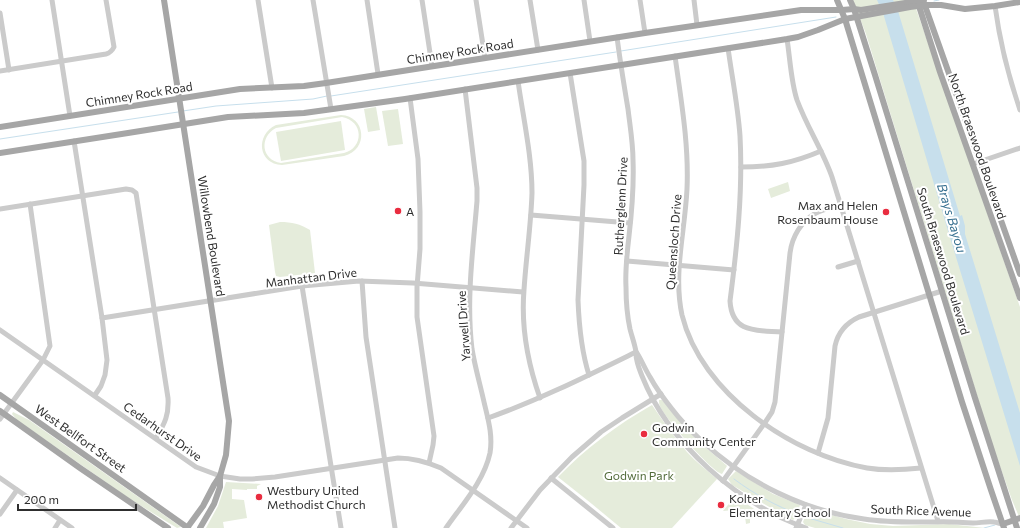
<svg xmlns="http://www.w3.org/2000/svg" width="1020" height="528" font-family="Commissioner,sans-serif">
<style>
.green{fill:#e5ecdb;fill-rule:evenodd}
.water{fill:#c7dfec}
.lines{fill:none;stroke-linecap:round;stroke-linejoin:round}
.stream{stroke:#c7dfec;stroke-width:1}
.minor{stroke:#cbcbcb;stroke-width:5}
.major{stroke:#a6a6a6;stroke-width:6}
.poi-dot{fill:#e92c3f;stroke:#fff;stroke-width:1.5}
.labels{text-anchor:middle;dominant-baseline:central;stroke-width:4;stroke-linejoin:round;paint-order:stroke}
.street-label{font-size:12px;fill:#2e2e2e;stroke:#fff}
.poi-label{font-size:12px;fill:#2e2e2e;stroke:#fff;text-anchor:start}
.park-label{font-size:12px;fill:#526b3a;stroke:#fff}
.water-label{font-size:13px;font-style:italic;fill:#3a7292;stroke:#fff}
</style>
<rect width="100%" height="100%" fill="#fff"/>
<g class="green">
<path d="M853 0H913L1020 307V519L1012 500 991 441 866 34Z"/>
<path d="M376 107 380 130 368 132 364 109Z"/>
<path d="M398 109 403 144 388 146 382 111Z"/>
<path d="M341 115C366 116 369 150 344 156L282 165C258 164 255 135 276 125ZM342 117C364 121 364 148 344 153L281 163C261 160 259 137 276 128Z"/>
<path d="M341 121 345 150 281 161 276 132Z"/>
<path d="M788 182 790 191 771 198 768 189Z"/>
<path d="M280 222C292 222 300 224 310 230L315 273 280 277 276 276 275 272 269 225Z"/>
<path d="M659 400H662L698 441 726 465 727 466 722 474C711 471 664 417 660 406 659 405 659 401 659 400Z"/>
<path d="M652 405C663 421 674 437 687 452 696 462 707 470 717 479L672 528H621L592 504 558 477C586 448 617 425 652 405Z"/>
<path d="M13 412 29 420 181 527 177 528 130 499 17 420 12 414Z"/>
<path d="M736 471 773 494 800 505 796 517 793 520 783 515 732 485 728 479Z"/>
<path d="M226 482 261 484 257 486V489H247V490L232 489V499L244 500 247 518 223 522 224 528H206L218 506Z"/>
<path d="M731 493 757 511V514L750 517V523L746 524 744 509 723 511 732 500 728 496Z"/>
<path d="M810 509 846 519 870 524 893 526 949 524 985 528H815L805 525 803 522 807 512Z"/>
</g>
<path class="water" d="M877 0H893L898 11 960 216 962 215 965 226V234L1020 413V466L948 231 883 13Z"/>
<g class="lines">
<g class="stream">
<path d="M934 1 939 0"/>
<path d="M621 51 836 17"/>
<path d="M331 96 616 52"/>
<path d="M183 111 216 106 313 99 327 96"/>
<path d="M0 139 178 112"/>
<path d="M734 479C754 494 776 506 800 515"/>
<path d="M803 516 812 519 843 528"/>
<path d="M984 528 995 525"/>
</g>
<g class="minor">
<path d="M52 0 70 116"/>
<path d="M258 0 272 88"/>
<path d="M313 0 331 109"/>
<path d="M367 0 378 74"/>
<path d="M422 0 432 66"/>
<path d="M476 0 485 58"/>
<path d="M530 0 538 50"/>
<path d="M584 0 590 41"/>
<path d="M640 0 645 33"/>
<path d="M694 0 697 25"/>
<path d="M995 6C1000 43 1008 75 1020 110"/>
<path d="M0 13 9 70"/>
<path d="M617 37C620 61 624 85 628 109 630 126 633 143 633 160 634 185 632 210 629 236 627 253 625 270 626 287 626 301 627 315 630 329 632 337 635 345 636 352 636 355 636 358 637 361 638 366 640 371 642 376 669 444 738 504 806 528"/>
<path d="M787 39C790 58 791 82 797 100 807 127 823 151 832 177L938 521"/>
<path d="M728 48C732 77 738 107 740 136 743 191 737 247 730 301 732 334 757 330 782 332"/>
<path d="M675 56C681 100 689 144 687 189 685 231 673 274 682 315 701 393 792 455 867 468 885 471 903 470 921 468"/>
<path d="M0 71 106 54C110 53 112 51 114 47L106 0"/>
<path d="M570 73 584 161V185L578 300C579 326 581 350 589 375"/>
<path d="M518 81C523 117 532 156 532 193 531 225 526 258 524 290 521 326 528 364 540 398"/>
<path d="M410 98 418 159 420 212V249L417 287V317L434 436 433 445 429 463"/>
<path d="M74 141 102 318 107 360 105 375 101 386 95 395"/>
<path d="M973 164 1020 148"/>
<path d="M741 167C772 167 793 163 821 151"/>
<path d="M0 209 126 189 132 190 136 193 168 398C169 415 165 423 156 438"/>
<path d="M531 215 630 223"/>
<path d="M627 261 734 270"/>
<path d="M838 267 858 261"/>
<path d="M362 281 366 337 395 528"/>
<path d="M302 286 341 528"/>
<path d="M102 318 302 286 359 281 413 283 523 292"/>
<path d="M0 330 196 467 220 476 240 479H252L275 477 398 458C413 458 427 462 441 468L527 528"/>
<path d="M637 353C642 361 645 369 650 377 656 388 664 399 672 409 681 421 692 432 703 442 748 483 804 511 864 519 889 523 912 522 937 522 949 521 961 523 973 523 980 523 987 521 994 522 997 522 999 524 1003 524"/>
<path d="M488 418C539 400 587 376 636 352"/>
<path d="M0 419 43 360 50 346 30 204"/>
<path d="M818 453 828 418 835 346C838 332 846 323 859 317L942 291"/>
<path d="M0 478 72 528"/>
<path d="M551 478 613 528"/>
<path d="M723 481 764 424 772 412 775 402 790 253C792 237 801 221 816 213 824 209 833 207 841 205"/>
<path d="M0 514 17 490"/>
<path d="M55 528 60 520"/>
<path d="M446 528C462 505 484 481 490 453 493 435 488 419 484 402 480 384 475 367 472 349 466 300 473 250 477 201V188L465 89"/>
<path d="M511 528 540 490 572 457 601 432 622 418 661 394"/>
<path d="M796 528 806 505"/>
</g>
<g class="major">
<path d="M164 0 229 421 227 444 226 455 220 476V487L214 504 200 528"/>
<path d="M837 0 845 19 962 402 991 490 1004 528"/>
<path d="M850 0 854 9 875 75 975 398 1017 528"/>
<path d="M918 3 940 72 1020 298"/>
<path d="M924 3 1020 274"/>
<path d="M0 127 240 89 304 86 326 83 645 33 801 10H842L854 9 861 10 924 0"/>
<path d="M0 153 128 133 228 117 304 113 405 99 787 39 798 37 818 30 845 19 910 7 925 5H941L965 9 995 6 1020 2"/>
<path d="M0 395 188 528"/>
<path d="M0 411 80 468 168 528"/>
<path d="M1003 524 1020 518"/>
<path d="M187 528 203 506 214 485 220 476"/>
</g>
</g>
<g class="poi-dot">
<circle cx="398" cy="211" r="4"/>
<circle cx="886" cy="212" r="4"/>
<circle cx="644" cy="434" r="4"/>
<circle cx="259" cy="497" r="4"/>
<circle cx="721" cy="505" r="4"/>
</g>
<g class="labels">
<g class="street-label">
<text transform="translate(460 51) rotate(-9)">Chimney Rock Road</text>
<text transform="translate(139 94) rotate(-9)">Chimney Rock Road</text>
<text transform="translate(978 146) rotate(71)">North Braeswood Boulevard</text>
<text transform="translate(620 206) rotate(-87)">Rutherglenn Drive</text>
<text transform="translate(212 236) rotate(81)">Willowbend Boulevard</text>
<text transform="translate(673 242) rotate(-86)">Queensloch Drive</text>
<text transform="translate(944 261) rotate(73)">South Braeswood Boulevard</text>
<text transform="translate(311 277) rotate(-7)">Manhattan Drive</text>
<text transform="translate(463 326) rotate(-94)">Yarwell Drive</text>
<text transform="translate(163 431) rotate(35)">Cedarhurst Drive</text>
<text transform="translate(81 438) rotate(35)">West Bellfort Street</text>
<text transform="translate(921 510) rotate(2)">South Rice Avenue</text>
</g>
<g class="poi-label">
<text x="878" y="205" text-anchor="end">Max and Helen<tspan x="878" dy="14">Rosenbaum House</tspan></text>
<text x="406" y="211">A</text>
<text x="652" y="427">Godwin<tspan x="652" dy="14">Community Center</tspan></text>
<text x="267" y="490">Westbury United<tspan x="267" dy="14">Methodist Church</tspan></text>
<text x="729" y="498">Kolter<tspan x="729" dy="14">Elementary School</tspan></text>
</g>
<g class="park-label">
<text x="639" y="475">Godwin Park</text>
</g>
<g class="water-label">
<text transform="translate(952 218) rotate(73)">Brays Bayou</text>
</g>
</g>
<path d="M18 504v6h118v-6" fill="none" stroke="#2e2e2e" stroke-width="2"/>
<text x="24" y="504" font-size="12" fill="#2e2e2e" stroke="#ffffff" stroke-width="3" paint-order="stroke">200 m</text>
</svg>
